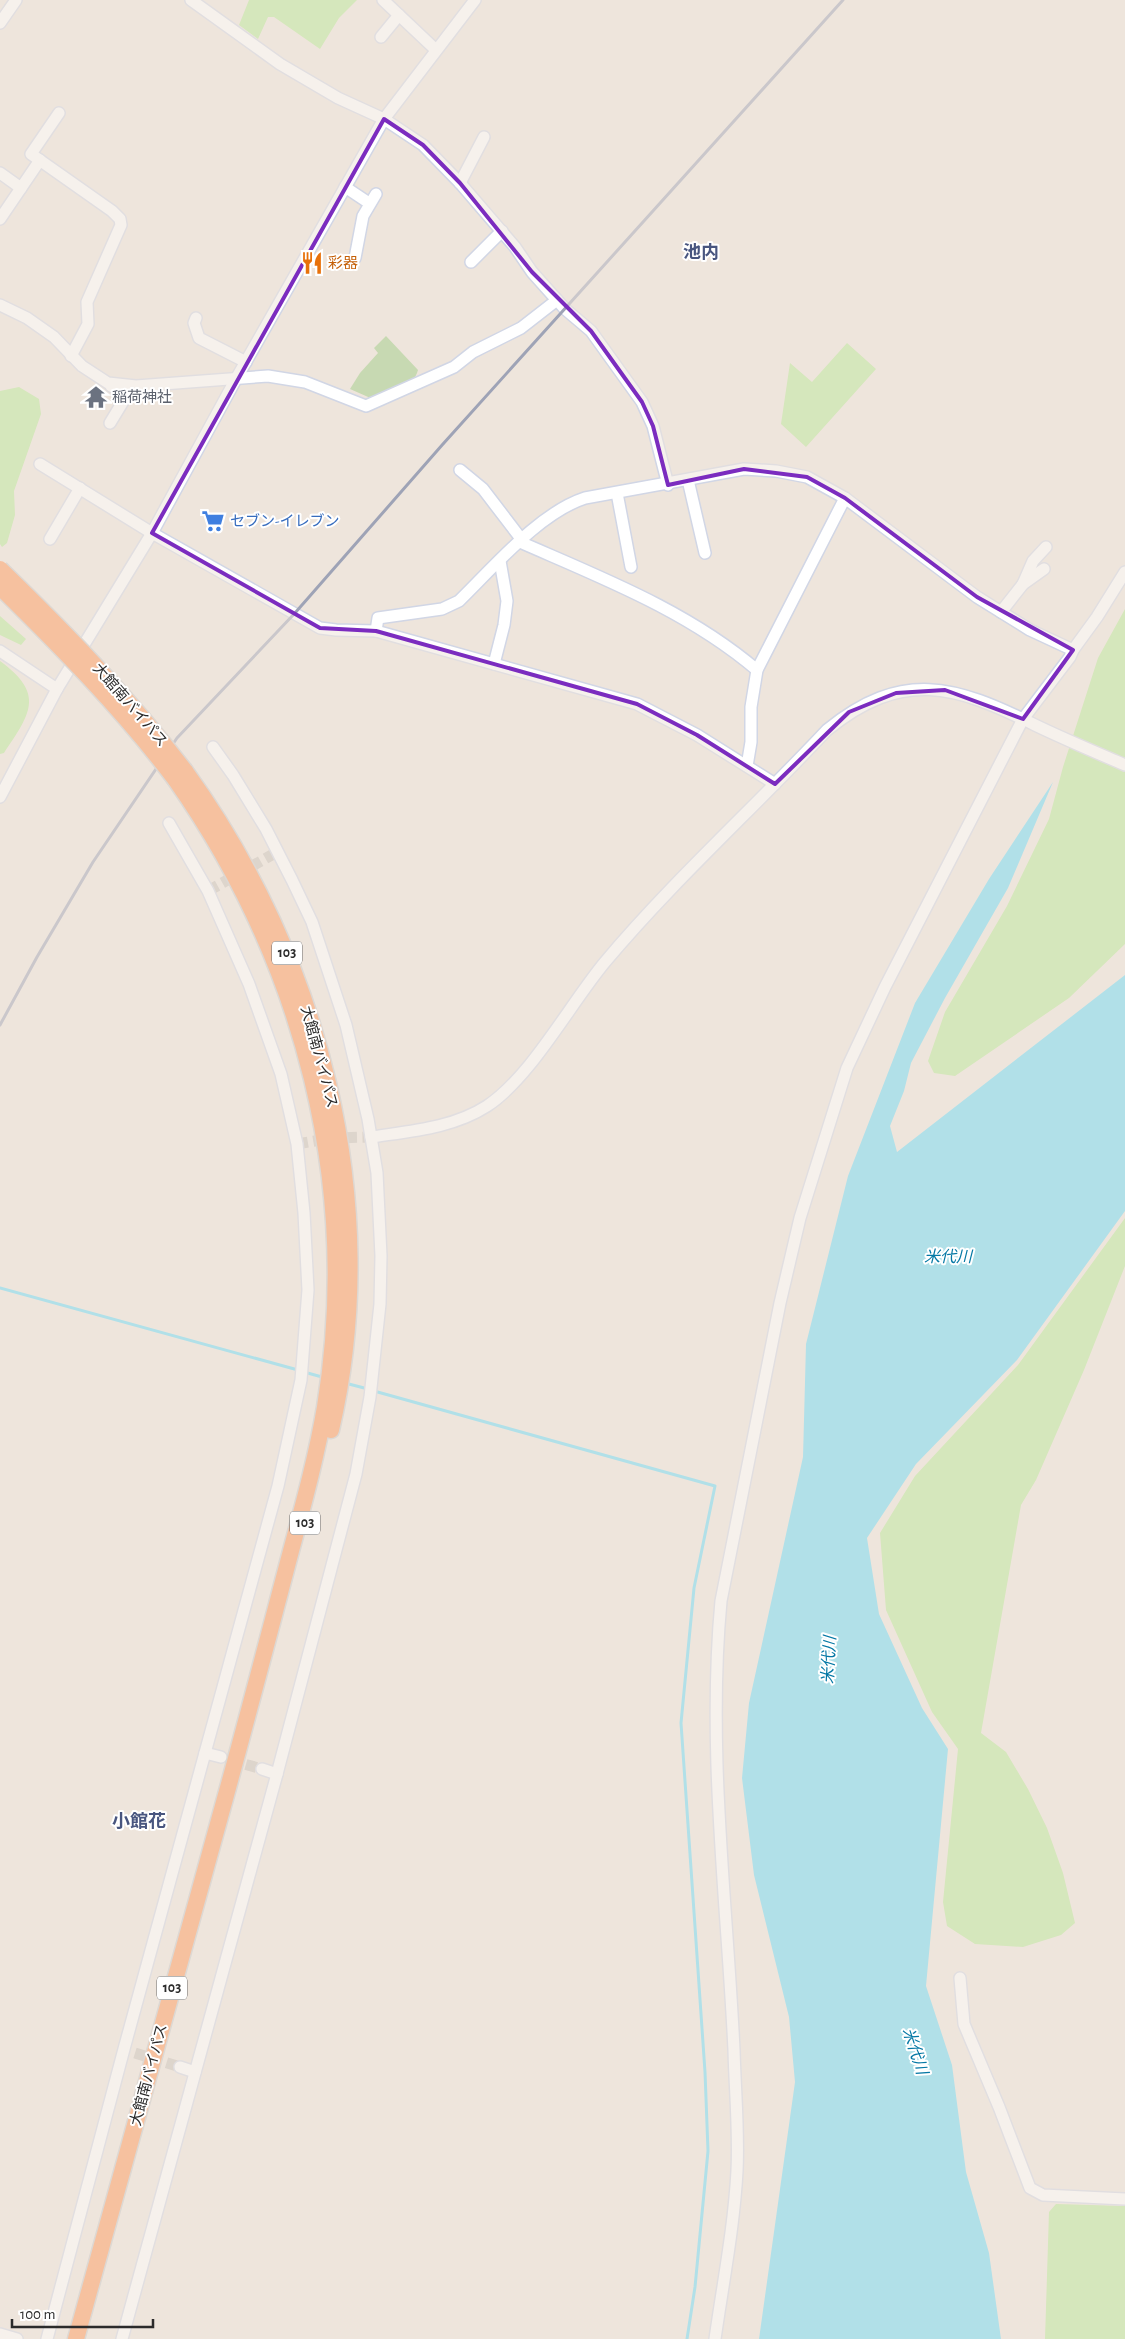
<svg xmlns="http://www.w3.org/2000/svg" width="1125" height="2339" font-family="'Alegreya Sans','Noto Sans JP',sans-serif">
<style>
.green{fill:#b6e894}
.cemetery{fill:#c7d9b2}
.water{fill:#67d9f7}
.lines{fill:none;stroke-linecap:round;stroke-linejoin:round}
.stream{stroke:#67d9f7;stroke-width:3}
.minor-tunnel{stroke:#c7c0b9;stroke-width:11;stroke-dasharray:11 5.5;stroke-linecap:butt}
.minor-casing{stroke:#d1d6e5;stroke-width:14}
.highway-casing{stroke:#c8c8c8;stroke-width:19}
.minor{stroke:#fff;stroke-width:11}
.highway{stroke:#ff9555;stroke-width:16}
.rail{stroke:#9ea3b6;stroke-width:3}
.highway-bridge-casing{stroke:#c8c8c8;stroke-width:19;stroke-linecap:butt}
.highway-bridge{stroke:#ff9555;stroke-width:16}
.marked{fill:none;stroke:#7b2cbf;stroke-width:4;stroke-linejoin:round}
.labels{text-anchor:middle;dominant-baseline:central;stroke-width:4;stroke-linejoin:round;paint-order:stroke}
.shield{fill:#fff;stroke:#6b6b6b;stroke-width:1}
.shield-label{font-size:14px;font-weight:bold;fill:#2b2b2b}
.food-label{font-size:15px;fill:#c56008;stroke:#fff;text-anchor:start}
.worship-label{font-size:15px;fill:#5b616d;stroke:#fff;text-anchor:start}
.shop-label{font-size:15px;fill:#366cbe;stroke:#fff;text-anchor:start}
.street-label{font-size:15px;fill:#2b2b2b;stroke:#fff}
.water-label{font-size:16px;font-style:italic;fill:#0478a5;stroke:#fff}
.quarter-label{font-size:18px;font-weight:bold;fill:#48557f;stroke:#fff}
</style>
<rect width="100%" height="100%" fill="#eee5dc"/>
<g class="green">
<path d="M249 0H357L339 18 320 49 274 17H268L258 39 239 25Z"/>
<path d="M847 343 876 369 806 447 781 424 790 363 812 382Z"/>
<path d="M19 387 39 399 41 414 14 491 15 515 7 543 2 547 0 544V391Z"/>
<path d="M1125 609V944L1069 998 955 1076 934 1073 928 1061 945 1012 1007 906 1049 819 1063 767 1098 658Z"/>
<path d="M0 616 26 639 21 645 0 635Z"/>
<path d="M0 661C45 694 31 713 4 753L0 754Z"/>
<path d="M1125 1218V1266L1084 1370 1036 1480 1021 1505 981 1733 1006 1752 1028 1789 1047 1828 1063 1873 1075 1923 1061 1935 1023 1947 975 1944 947 1926 943 1902 958 1749 932 1712 886 1610 880 1533 915 1476 1018 1365Z"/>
<path d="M1056 2204 1125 2206V2339H1045L1049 2212Z"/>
</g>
<path class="cemetery" d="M386 336 418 370C414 387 389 394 375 400L350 389 360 373 378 353 374 348Z"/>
<path class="water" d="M1053 782 1008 888 945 998 911 1063 904 1091 890 1126 897 1152 1125 975V1211L1017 1360 916 1464 867 1538 879 1614 922 1708 948 1749 926 1986 952 2065 966 2172 989 2253 1001 2339H759L795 2082 789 2017 754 1875 742 1778 749 1703 803 1457 806 1344 848 1176 915 1003 989 879Z"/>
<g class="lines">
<g class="stream">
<path d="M0 1288 298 1370"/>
<path d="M304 1372 322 1377"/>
<path d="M345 1383 368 1389"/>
<path d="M374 1391 715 1486 694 1588 681 1723 705 2072 708 2151 695 2287 687 2339"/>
</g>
<g class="minor-tunnel">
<path d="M208 891 277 852"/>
<path d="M297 1144 332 1138 371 1137"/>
<path d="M230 1760 262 1769"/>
<path d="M135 2053 180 2067"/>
</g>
<defs>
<g id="minor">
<path d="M191 0 280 64 338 98 384 119 423 145 460 183 515 247 532 272 565 309 591 331 642 402 653 426 668 485"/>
<path d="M383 0 436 50"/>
<path d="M0 23 16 0"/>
<path d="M381 37 399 15"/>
<path d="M59 113 31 154 112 211 120 219 121 225 87 302 88 324 71 356"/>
<path d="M0 173 21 188"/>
<path d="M460 183 484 137"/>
<path d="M345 187 369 203"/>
<path d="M0 219 40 160"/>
<path d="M355 258 363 216 376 194"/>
<path d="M471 262 502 231"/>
<path d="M0 305 27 318 54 337 82 366 108 383 136 386 268 376 305 382 366 406 454 367 473 352 521 328 557 300"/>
<path d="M196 318 194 323 199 338 246 362"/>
<path d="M110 423 127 395 111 386"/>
<path d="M40 464 152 533 320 628 336 630 376 631 637 704 697 735 775 784"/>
<path d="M460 470 483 489 522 540"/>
<path d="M688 480 705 553"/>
<path d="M617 493 631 567"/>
<path d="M50 539 80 488"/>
<path d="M520 542C602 578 688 611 757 670"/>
<path d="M1023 584 1033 561 1046 547"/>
<path d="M1001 612 1023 584 1044 569"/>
<path d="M376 631 378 618 442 609 459 601C494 567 539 513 585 498L744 469 776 471 807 477 845 498 977 597 1030 630 1073 650"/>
<path d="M0 651 57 689"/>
<path d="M494 664 504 625 507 601 500 561"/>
<path d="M747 766 751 742V707L757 670 845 498"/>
<path d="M0 797 57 689 152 533 236 379 384 119 475 0"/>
<path d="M371 1137C411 1131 453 1128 487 1106 531 1077 570 1004 605 962 674 880 754 808 827 730 902 669 955 685 1035 725 1064 739 1095 752 1125 765"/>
<path d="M205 1753 221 1757"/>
<path d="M262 1769 277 1774"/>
<path d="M960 1978 964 2024 999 2107 1030 2188 1043 2195 1125 2199"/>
<path d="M180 2067 195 2072"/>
<path d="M0 2334 17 2339"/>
<path d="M47 2339 124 2049 278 1486 301 1380 308 1290 304 1213 297 1144 281 1074 249 984 208 891 169 823"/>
<path d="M122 2339 277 1774 356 1474 370 1397 380 1304 381 1256 377 1173 368 1119 346 1025 312 922 292 880 266 829 233 775 213 747"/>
<path d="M715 2339C723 2283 734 2227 737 2171 739 2131 735 2090 734 2050 727 1901 707 1750 721 1601L780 1303 800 1218 847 1068 885 987 1023 719 1070 657 1073 650 1097 617 1125 572"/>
</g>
<g id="highway">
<path d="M185 771C320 957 384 1203 331 1430"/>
<path d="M76 2339C126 2158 176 1976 226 1795 247 1719 267 1642 287 1566 301 1513 316 1460 325 1407 361 1184 304 963 175 779"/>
</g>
</defs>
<use href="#minor" class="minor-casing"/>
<use href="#highway" class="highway-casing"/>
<use href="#minor" class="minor"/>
<use href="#highway" class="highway"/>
<path class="rail" d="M0 1025 37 957 93 862 177 738 295 613 443 444 843 0"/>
<defs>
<g id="highway-bridge">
<path d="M0 569C66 633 129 698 185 771"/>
<path d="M0 587C62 648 122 709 175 779"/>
</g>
</defs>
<use href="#highway-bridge" class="highway-bridge-casing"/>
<use href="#highway-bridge" class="highway-bridge"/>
</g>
<path d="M0 0H1125V2339H0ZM384 119 423 145 460 183 532 272 591 331 642 402 653 426 668 485 744 469 807 477 845 498 977 597 1073 650 1023 719 945 690 896 693 849 712 775 784 697 735 637 704 376 631 320 628 152 533Z" fill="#eee5dc" fill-opacity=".55" fill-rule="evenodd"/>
<path class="marked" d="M384 119 423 145 460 183 532 272 591 331 642 402 653 426 668 485 744 469 807 477 845 498 977 597 1073 650 1023 719 945 690 896 693 849 712 775 784 697 735 637 704 376 631 320 628 152 533Z"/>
<defs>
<symbol id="restaurant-bare" viewBox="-9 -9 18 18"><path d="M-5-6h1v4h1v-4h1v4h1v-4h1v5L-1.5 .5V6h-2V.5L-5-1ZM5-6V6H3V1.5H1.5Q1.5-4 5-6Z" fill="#e8710a" stroke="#fff" stroke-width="2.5" paint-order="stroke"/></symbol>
<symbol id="temple-bare" viewBox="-9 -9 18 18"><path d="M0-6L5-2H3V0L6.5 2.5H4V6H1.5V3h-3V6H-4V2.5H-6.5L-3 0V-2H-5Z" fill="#6b7280" stroke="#fff" stroke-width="2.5" paint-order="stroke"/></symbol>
<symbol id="supermarket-bare" viewBox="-9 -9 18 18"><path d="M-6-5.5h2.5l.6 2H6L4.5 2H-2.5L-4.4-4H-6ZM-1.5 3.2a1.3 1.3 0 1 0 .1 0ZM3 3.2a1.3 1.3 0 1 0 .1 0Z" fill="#3f7fe0" stroke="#fff" stroke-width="2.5" paint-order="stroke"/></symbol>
</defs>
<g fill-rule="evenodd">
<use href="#restaurant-bare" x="296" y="247" width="32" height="32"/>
<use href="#temple-bare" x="80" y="381" width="32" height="32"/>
<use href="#supermarket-bare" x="197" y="505" width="32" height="32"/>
</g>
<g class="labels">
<g class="shield">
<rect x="272" y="941.5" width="30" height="23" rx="4"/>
<rect x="290" y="1511.5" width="30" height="23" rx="4"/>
<rect x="157" y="1976.5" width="30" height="23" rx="4"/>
</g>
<g class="shield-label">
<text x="287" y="953">103</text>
<text x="305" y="1523">103</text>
<text x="172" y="1988">103</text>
</g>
<g class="food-label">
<text x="328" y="263">彩器</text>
</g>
<g class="worship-label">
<text x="112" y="397">稲荷神社</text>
</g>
<g class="shop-label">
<text x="230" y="521">セブン-イレブン</text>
</g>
<g class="street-label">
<text transform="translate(130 705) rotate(49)">大館南バイパス</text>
<text transform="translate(319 1057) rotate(75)">大館南バイパス</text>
<text transform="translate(149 2075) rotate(-75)">大館南バイパス</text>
</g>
<g class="water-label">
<text x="948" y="1257">米代川</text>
<text transform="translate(829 1660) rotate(-87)">米代川</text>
<text transform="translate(915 2051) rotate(72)">米代川</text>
</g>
<g class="quarter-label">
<text x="701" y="253">池内</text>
<text x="139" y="1822">小館花</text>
</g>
</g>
<path d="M12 2319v8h141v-8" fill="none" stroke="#2b2b2b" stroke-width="2.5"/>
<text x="20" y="2319" font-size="15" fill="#2b2b2b" stroke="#ffffff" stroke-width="4" paint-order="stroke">100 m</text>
</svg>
